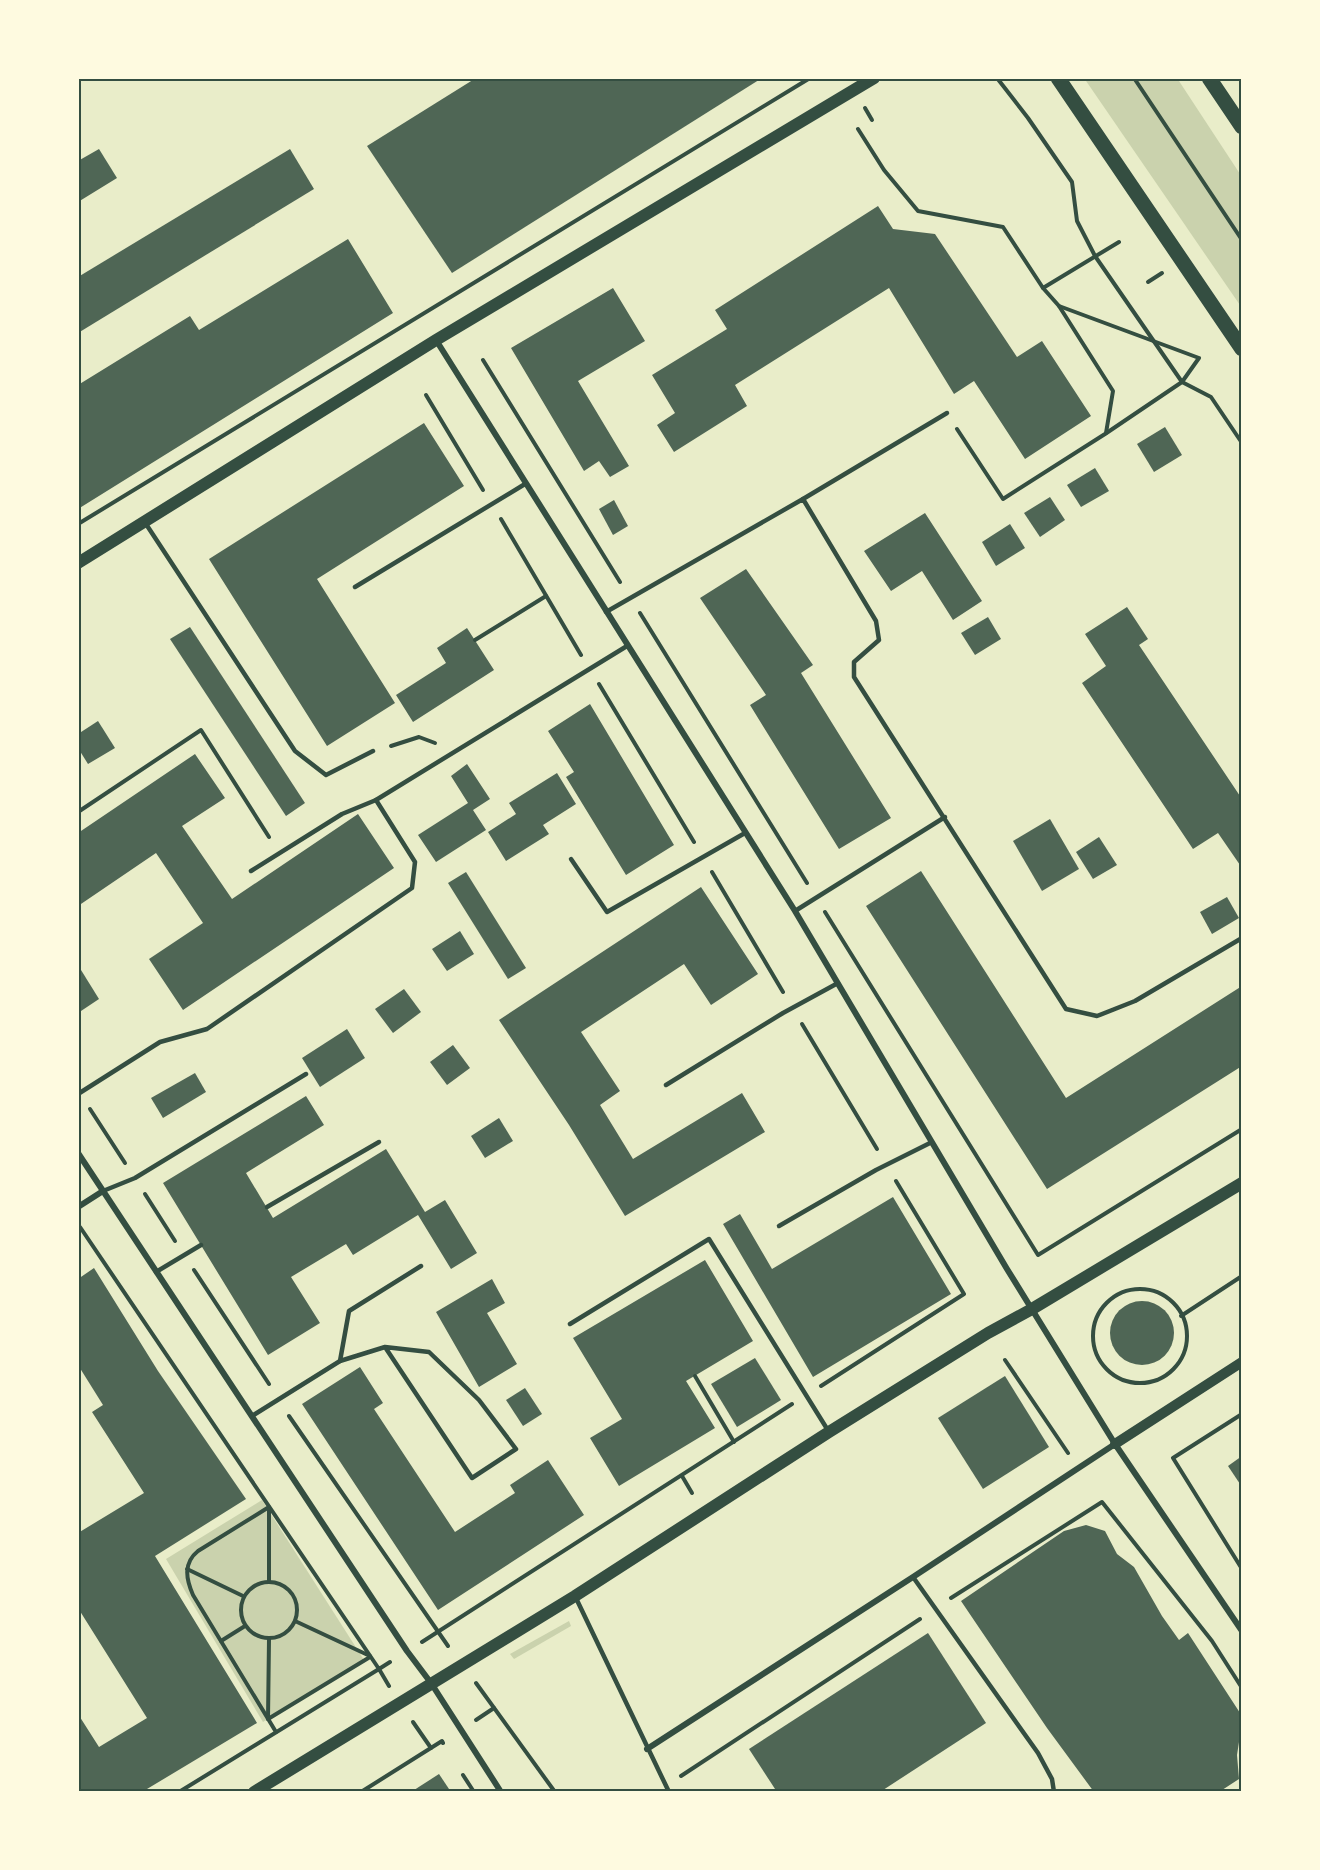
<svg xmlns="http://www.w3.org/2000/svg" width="1320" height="1870" font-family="'Golos Text',sans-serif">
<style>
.green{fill:#cad2ad}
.building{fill:#4f6655}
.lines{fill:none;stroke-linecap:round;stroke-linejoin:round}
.path{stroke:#344e41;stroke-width:4}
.service{stroke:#344e41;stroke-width:4.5}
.minor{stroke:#344e41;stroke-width:6}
.tertiary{stroke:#344e41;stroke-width:10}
.secondary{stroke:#344e41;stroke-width:12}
.primary{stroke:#344e41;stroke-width:15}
.neatline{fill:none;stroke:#344e41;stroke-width:2}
</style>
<rect width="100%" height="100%" fill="#e9edc9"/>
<g class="green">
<path d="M1084 78H1177L1242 177V308Z"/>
<path d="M262 1500 364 1660 263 1722 166 1559Z"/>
<path d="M569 1621 571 1626 514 1659 510 1654Z"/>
</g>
<g class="building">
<path d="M476 78H762L452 273 367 146Z"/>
<path d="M99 149 117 178 78 202V161Z"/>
<path d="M290 149 314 189 78 333V277Z"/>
<path d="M878 206 893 229 935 234 1017 357 1042 341 1091 416 1025 459 974 381 954 394 889 288 735 385 747 406 674 452 657 425 675 413 652 375 727 329 715 310Z"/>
<path d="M348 239 393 313 78 509V385L190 316 199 330Z"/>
<path d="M613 288 645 341 578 381 629 466 610 477 599 461 584 471 511 348Z"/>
<path d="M424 423 464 486 317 579 395 703 327 746 209 559Z"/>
<path d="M1165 427 1182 455 1154 472 1137 444Z"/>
<path d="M1095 468 1109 491 1081 507 1067 485Z"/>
<path d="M1050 497 1065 520 1040 537 1024 513Z"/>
<path d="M614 500 628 526 613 535 599 509Z"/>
<path d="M925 513 982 601 953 620 922 571 891 591 864 551Z"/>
<path d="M1010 524 1025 548 996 566 982 542Z"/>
<path d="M746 569 813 665 801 673 891 818 839 849 750 705 766 695 700 598Z"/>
<path d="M1127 607 1148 639 1139 645 1242 799V864L1240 865 1218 833 1193 849 1082 683 1106 666 1085 634Z"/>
<path d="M988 617 1001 639 975 655 961 633Z"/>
<path d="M190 627 305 803 286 816 170 639Z"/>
<path d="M467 628 494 670 413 722 396 695 446 663 437 648Z"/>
<path d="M590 704 674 845 626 875 566 777 574 772 548 731Z"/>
<path d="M98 721 115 748 88 764 78 748V734Z"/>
<path d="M195 754 225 798 182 826 232 899 358 814 394 868 183 1010 149 959 203 923 156 853 78 906V833Z"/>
<path d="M467 764 490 799 473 810 486 830 436 862 418 835 468 803 451 776Z"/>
<path d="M557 773 576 804 543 825 549 834 506 861 488 832 516 814 509 803Z"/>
<path d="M1050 819 1079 869 1042 891 1013 841Z"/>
<path d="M1099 837 1117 865 1093 879 1076 852Z"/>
<path d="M921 871 1066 1098 1242 986V1066L1047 1189 866 906Z"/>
<path d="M466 872 526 968 508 979 448 883Z"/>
<path d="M701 887 758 974 711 1005 684 964 581 1032 620 1091 600 1105 633 1159 742 1093 765 1132 625 1216 569 1125 499 1020Z"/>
<path d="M1227 897 1239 918 1212 934 1200 912Z"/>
<path d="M460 931 474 954 447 971 432 949Z"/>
<path d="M81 970 99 999 78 1013V971Z"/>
<path d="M404 989 421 1012 393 1033 375 1009Z"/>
<path d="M347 1029 365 1058 320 1087 302 1058Z"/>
<path d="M453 1045 470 1068 447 1085 430 1062Z"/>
<path d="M195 1073 206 1092 163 1118 151 1098Z"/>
<path d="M306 1096 324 1125 246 1173 273 1218 386 1149 425 1212 445 1200 477 1253 451 1269 418 1215 353 1255 346 1244 291 1277 320 1323 268 1355 163 1183Z"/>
<path d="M499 1118 513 1141 485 1158 471 1136Z"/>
<path d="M893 1197 951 1294 813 1377 723 1224 740 1214 772 1269Z"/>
<path d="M705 1260 753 1341 686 1381 715 1428 619 1486 590 1438 622 1419 573 1338Z"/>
<path d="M94 1268 158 1371 246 1499 155 1556 257 1723 142 1792H78V1714L99 1747 147 1718 78 1608V1533L144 1493 92 1412 103 1405 78 1365V1279Z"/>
<path d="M492 1279 505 1303 487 1313 517 1364 479 1387 436 1312Z"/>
<circle cx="1142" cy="1333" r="32"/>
<path d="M755 1358 781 1400 737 1427 711 1384Z"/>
<path d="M360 1367 383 1403 374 1409 455 1532 515 1493 510 1485 548 1460 584 1515 438 1610 302 1404Z"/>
<path d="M1005 1376 1049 1447 983 1489 938 1418Z"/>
<path d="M525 1388 542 1414 523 1426 506 1400Z"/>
<path d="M1242 1456V1487L1228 1466Z"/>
<path d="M1086 1525 1105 1531 1117 1554 1134 1567 1162 1616 1179 1640 1188 1633 1242 1716V1739L1239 1742 1237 1755 1239 1779 1219 1792H1094L1047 1728 961 1601 1064 1531Z"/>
<path d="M928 1633 986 1723 880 1792H777L749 1749Z"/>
<path d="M439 1774 451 1792H411Z"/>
</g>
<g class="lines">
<g class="path">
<path d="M997 78 1028 118 1072 182 1077 221 1095 256 1182 382 1211 397 1242 443"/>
<path d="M1134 78 1242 240"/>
<path d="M865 108 872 120"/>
<path d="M858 129 884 170 918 211 1003 227 1043 288 1119 242"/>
<path d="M1148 282 1162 273"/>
<path d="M1059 306 1113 391 1106 433"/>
<path d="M483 360 620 582"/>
<path d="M426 395 483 490"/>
<path d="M957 429 1003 499 1105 434 1182 382 1199 358 1059 306 1043 288"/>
<path d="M501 519 581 655"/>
<path d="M78 524 810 78"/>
<path d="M640 613 807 883"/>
<path d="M475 640 546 596"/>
<path d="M599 684 694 842"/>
<path d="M391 746 419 737 435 743"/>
<path d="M78 812 201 730 269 837"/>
<path d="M712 872 783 992"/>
<path d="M825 912 1038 1255 1242 1129"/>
<path d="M802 1024 877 1149"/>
<path d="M90 1109 125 1163"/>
<path d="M145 1194 175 1241"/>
<path d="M80 1227 379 1669 390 1662"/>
<path d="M194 1270 269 1384"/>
<circle cx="1140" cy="1336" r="47"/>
<path d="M1181 1316 1242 1276"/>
<path d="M1005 1360 1068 1453"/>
<path d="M695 1376 734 1442"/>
<path d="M821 1386 964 1294 896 1181"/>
<path d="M1242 1414 1173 1458 1242 1569"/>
<path d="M289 1416 448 1646"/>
<path d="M682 1476 692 1493"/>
<path d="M269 1507 198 1551C183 1563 186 1579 193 1595L276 1732"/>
<path d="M269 1508V1581"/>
<path d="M187 1569 243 1596"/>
<circle cx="269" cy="1610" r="28"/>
<path d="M951 1598 1102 1502 1212 1641 1242 1688"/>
<path d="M295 1621 370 1656"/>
<path d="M221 1641 245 1626"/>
<path d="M422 1642 792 1404"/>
<path d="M476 1683 555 1792"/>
<path d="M268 1719 370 1657"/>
<path d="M268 1719 269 1639"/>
<path d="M476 1720 494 1708"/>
<path d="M413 1722 431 1748"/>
<path d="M463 1775 474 1792"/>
<path d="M681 1776 920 1619"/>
<path d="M179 1792 379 1669 389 1686"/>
<path d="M361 1792 442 1741 443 1743"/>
</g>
<g class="service">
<path d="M803 499 947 413"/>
<path d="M146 524 295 751 326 775 373 751"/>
<path d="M355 587 525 484"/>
<path d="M606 612 803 499 876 621 879 640 854 662V677L1066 1009 1097 1016 1135 1001 1242 938"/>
<path d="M571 859 607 912 745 833"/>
<path d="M251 871 342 814 376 800 627 646"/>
<path d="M795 911 945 817"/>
<path d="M666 1085 783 1013 838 983"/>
<path d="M78 1094 160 1042 207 1029 412 888 415 862 376 800"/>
<path d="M103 1191 135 1178 306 1074"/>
<path d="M267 1207 379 1142"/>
<path d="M779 1226 876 1170 932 1142"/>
<path d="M156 1272 201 1245"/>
<path d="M570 1324 709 1239 829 1432"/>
<path d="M340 1361 349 1311 421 1266"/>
<path d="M252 1416 340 1361 385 1347 472 1478 516 1449 479 1400 429 1352 385 1347"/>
<path d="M913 1577 1038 1753 1052 1779 1054 1792"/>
<path d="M575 1596 669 1792"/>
</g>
<g class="minor">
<path d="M436 340 795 911 1007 1269 1115 1444 1242 1631"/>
<path d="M78 1153 407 1651 431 1683 501 1792"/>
<path d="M78 1207 103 1191"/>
<path d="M647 1749 913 1577 1115 1444"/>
</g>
<path class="tertiary" d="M1115 1444 1242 1362"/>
<g class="secondary">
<path d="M78 563 436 340 874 78"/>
<path d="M254 1792 575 1596 829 1432 988 1333 1032 1309 1242 1183"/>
</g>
<g class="primary">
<path d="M1058 78 1242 349"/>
<path d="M1209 78 1242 127"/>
</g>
</g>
<rect width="1320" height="1870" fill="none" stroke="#fefae0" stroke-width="159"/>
<rect x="80" y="80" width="1160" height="1710" class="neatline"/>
</svg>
